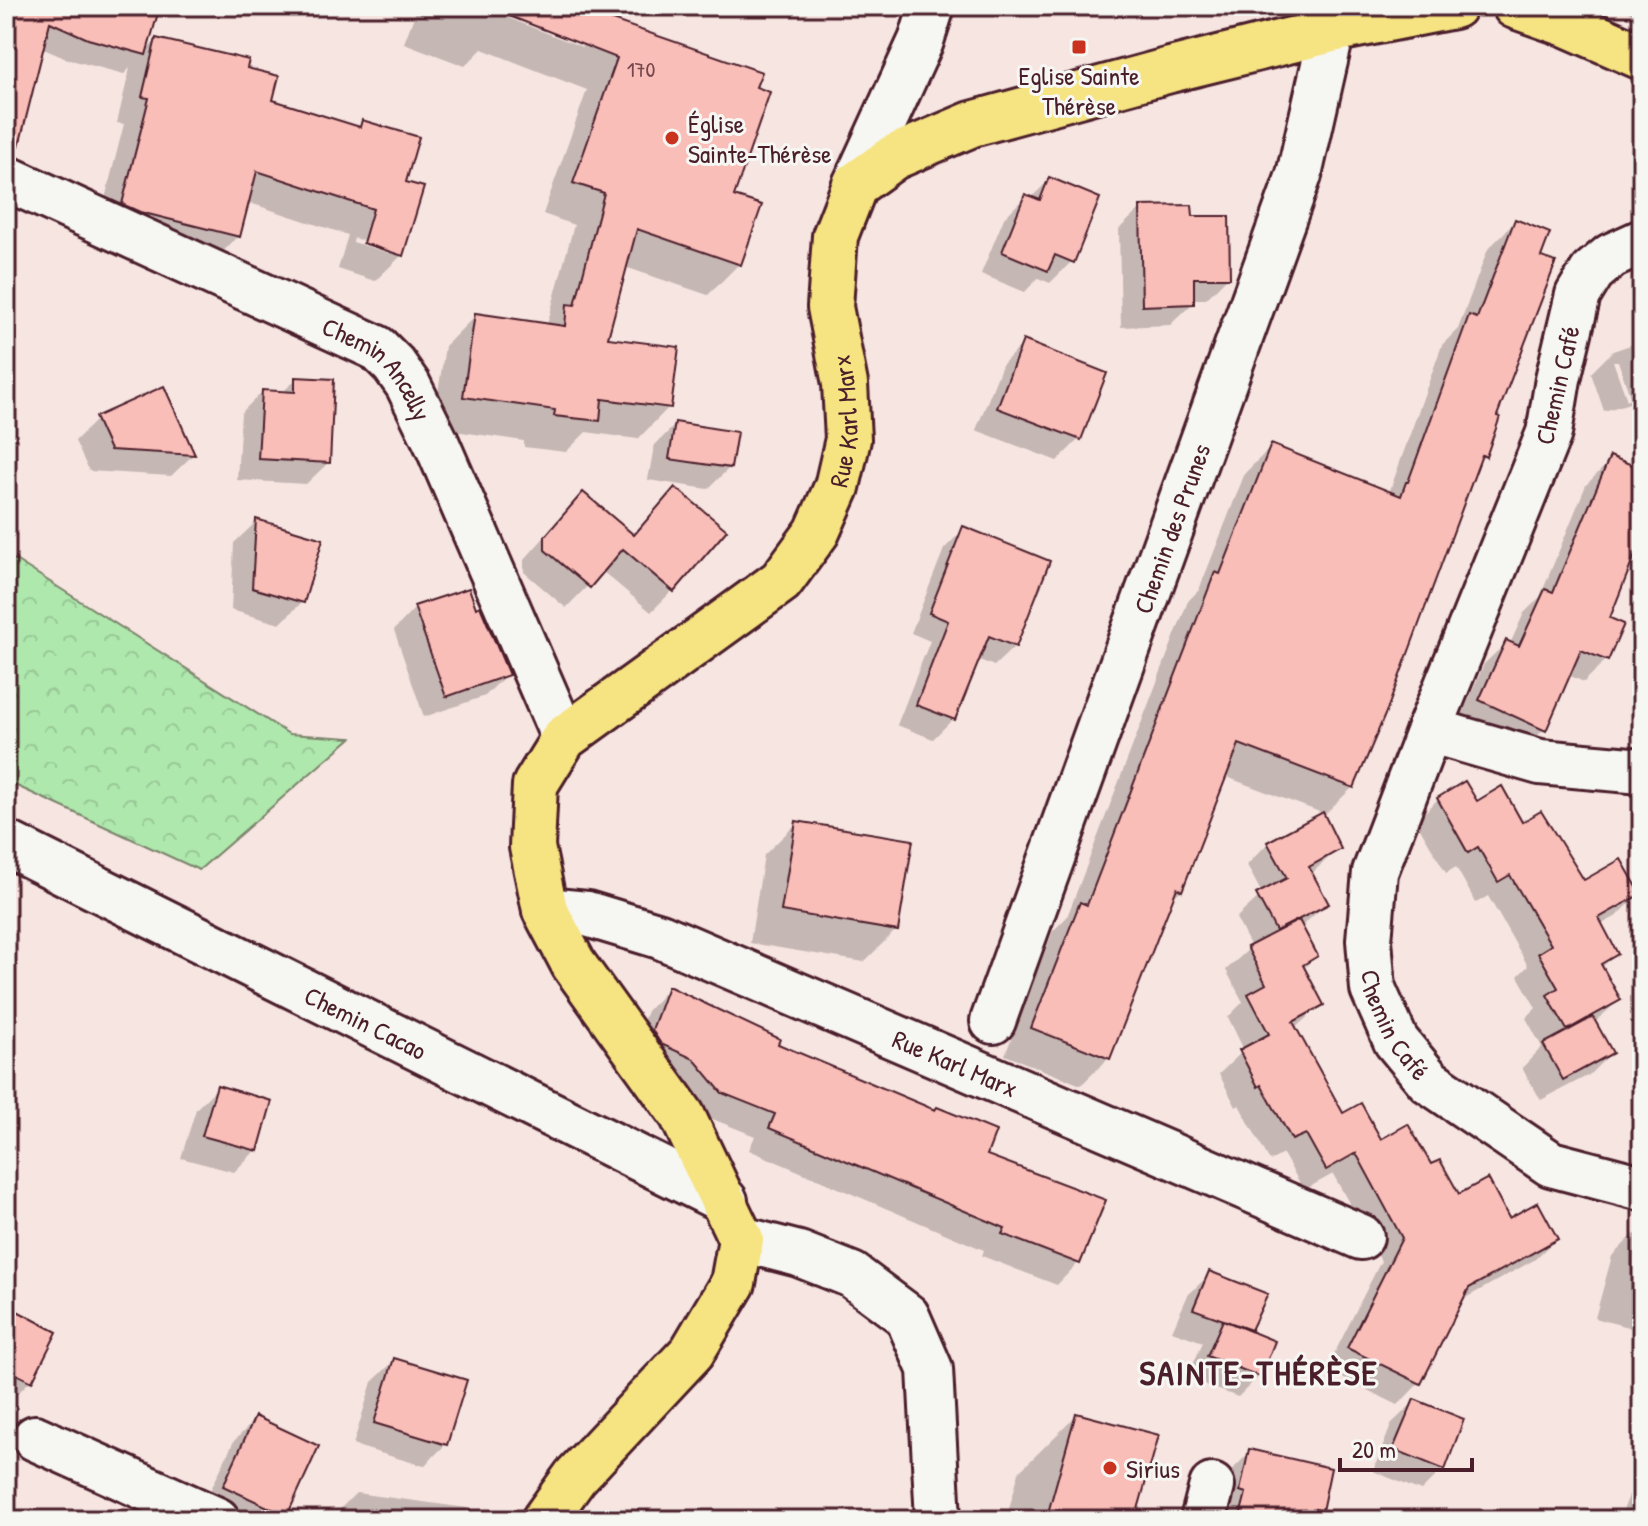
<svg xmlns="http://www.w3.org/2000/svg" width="1648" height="1526" font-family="'Patrick Hand',sans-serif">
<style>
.forest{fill:url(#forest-crowns);stroke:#7c846c;stroke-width:2}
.shadow{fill:#0003;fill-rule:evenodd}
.building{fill:#fabeb9;stroke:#4a1f2b;stroke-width:2}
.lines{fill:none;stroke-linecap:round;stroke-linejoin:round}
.minor-casing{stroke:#4a1f2b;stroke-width:50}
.major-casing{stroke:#4a1f2b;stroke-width:50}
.minor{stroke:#f6f6f2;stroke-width:44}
.major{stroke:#f6e381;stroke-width:44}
.poi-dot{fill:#c8321e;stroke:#f6f6f2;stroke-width:3}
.labels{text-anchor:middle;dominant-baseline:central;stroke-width:6;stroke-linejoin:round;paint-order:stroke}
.number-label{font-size:22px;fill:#76474e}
.poi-label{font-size:26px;fill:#4a1f2b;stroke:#f6f6f2;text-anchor:start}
.street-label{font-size:26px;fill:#4a1f2b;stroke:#f6f6f2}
.district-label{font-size:34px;font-weight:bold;letter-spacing:2px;fill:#4a1f2b;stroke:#f6f6f2}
</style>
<defs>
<pattern id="forest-crowns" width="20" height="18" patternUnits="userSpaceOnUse" patternTransform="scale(2)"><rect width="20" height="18" fill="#aee8ad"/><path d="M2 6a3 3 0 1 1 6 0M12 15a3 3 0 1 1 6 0" fill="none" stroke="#97c795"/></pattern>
</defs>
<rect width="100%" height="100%" fill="#f7e5e1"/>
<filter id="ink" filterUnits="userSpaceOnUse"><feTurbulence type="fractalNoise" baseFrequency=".0125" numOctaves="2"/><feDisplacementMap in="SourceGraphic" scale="16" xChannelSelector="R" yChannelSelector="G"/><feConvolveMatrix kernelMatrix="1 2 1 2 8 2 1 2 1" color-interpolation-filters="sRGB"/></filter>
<g filter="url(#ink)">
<path class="forest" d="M6 554 289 734 351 738 199 870 6 781Z"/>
<g class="shadow">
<path d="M6 6H146L145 51 157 40 245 70 270 102 356 128 363 122 404 184 402 255 375 281 338 269 348 235 247 202 238 236 212 263 97 230 124 124 117 123 130 68 124 74 67 59 41 48 16 147 6 157ZM354 238 388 249V253L353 242Z"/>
<path d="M418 6H612L607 20 754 88 732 197 739 264 708 295 625 267 605 340 669 407 638 439 586 432 566 452 524 447V441L433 428 445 346 476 315 547 325 574 225 543 214 587 90 482 49 465 66 404 43ZM497 10 582 42V47L496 13Z"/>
<path d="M1617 6H1642V19Z"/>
<path d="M1050 179 1072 261 1050 283 1038 278 1025 292 981 274 1004 218 1026 196 1031 198Z"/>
<path d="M1141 208 1191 218 1228 277 1206 299H1192V304L1170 325 1121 327 1119 229Z"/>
<path d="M1515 222 1495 417 1484 456 1478 462 1353 787 1325 814 1224 776 1181 890 1170 901 1109 1058 1081 1085 1005 1055 1053 931 1067 917 1188 601 1199 590 1245 473 1272 446 1389 493 1442 345 1458 329 1488 249Z"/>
<path d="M1642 341V399L1604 411 1591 373 1613 351ZM1613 361H1618L1631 399 1627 400Z"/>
<path d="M1023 343 1079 439 1057 461 976 430 1002 365Z"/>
<path d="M6 352 17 355 6 394Z"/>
<path d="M296 379 328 463 306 484 237 480 241 413 262 392 282 393Z"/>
<path d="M163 389 193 455 171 476 89 471 75 441 97 419Z"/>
<path d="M676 424 730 467 708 489 648 480 654 446Z"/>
<path d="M1608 463 1642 471V530L1607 619 1606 660 1584 682 1568 675 1544 729 1523 751 1459 722 1484 664 1506 643 1510 644 1524 613 1540 597 1586 485Z"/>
<path d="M676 490 673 590 651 612 602 571 566 608 524 572V560L583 494 633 536Z"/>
<path d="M256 522 302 602 280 624 231 610 234 543Z"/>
<path d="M964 529 1015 646 994 666 977 659 953 719 933 739 897 725 930 641 911 633 944 549Z"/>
<path d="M415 608 507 674 485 696 424 717 394 630Z"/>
<path d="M1438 799 1476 803 1522 824 1583 883 1639 894 1617 916 1600 925 1616 954 1601 968 1619 1000 1594 1023 1611 1053 1589 1075 1541 1100 1522 1068 1542 1047 1526 1018 1536 1008 1518 976 1528 966 1488 896 1476 903 1456 867 1446 873 1416 821Z"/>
<path d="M797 823 896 930 864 962 750 943 764 855Z"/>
<path d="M1268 843 1338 849 1311 874 1327 903 1301 927 1316 956 1303 969 1322 1004 1294 1029 1343 1116 1380 1142 1430 1167 1458 1197 1508 1221 1556 1239 1534 1260 1460 1301 1419 1383 1398 1405 1326 1370 1381 1261 1333 1174 1304 1190 1283 1154 1270 1161 1239 1105 1236 1107 1219 1074 1244 1050 1228 1017 1243 1002 1226 970 1251 947 1236 918 1262 894 1247 865Z"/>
<path d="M668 989 775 1045 935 1112 984 1156 1078 1263 1057 1285 982 1256 984 1250 749 1150 755 1136 700 1114 631 1053 647 1011Z"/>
<path d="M217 1088 256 1150 234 1172 181 1158 196 1109Z"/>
<path d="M1634 1234 1642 1236V1331L1595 1318 1612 1256Z"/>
<path d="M1210 1274 1250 1329 1247 1332 1260 1375 1238 1397 1187 1378 1203 1342 1172 1331 1188 1295Z"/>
<path d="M6 1308 30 1381 8 1403 6 1402Z"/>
<path d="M394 1361 446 1444 424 1466 353 1445 372 1382Z"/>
<path d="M1414 1402 1443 1469 1421 1491 1373 1471 1392 1423Z"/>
<path d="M1077 1415 1133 1520H1006L1019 1472Z"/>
<path d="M256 1419 285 1515 280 1520H227L202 1508 234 1441Z"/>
<path d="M1250 1452 1328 1470 1317 1520H1190L1193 1509Z"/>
<path d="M1642 1464V1520H1619Z"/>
<path d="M356 1493 467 1508 464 1520H333L334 1515Z"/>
<path d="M69 1514 79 1520H63Z"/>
</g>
<g class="building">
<path d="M6 6H160L146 55 88 39 50 22 19 146 6 144Z"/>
<path d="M490 6H614L609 19 762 72 756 87 770 92 734 196 762 205 741 265 637 229 608 338 679 347 671 408 602 399 600 421 554 416 555 410 463 397 475 313 565 326 567 304 575 305 604 193 573 183 617 58 489 8Z"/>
<path d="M156 38 249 60 247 68 279 76 273 100 360 127 362 120 419 137 406 182 424 187 403 256 363 243 373 209 257 171 240 237 140 212 122 204 149 98 142 97Z"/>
<path d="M1049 177 1100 198 1074 263 1055 255 1048 271 1002 252 1025 194 1040 200Z"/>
<path d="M1192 205 1193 216H1229L1230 278H1194V304L1142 306 1140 206Z"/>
<path d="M1515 219 1550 233 1541 257 1556 262 1497 416 1500 417 1486 457 1482 455 1387 710 1354 788 1239 744 1182 891 1177 888 1110 1059 1031 1028 1080 902 1087 905 1215 572 1220 574 1271 444 1401 496 1406 482H1408L1469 315 1477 318Z"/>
<path d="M1023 340 1107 373 1081 440 997 408Z"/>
<path d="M295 377 334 379 330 463 258 459 262 390 295 392Z"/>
<path d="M164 386 195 455 110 450 95 417Z"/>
<path d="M675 422 737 432 731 468 669 459Z"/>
<path d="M1610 456 1642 469V537L1610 618 1624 624 1608 661 1581 650 1546 731 1479 700 1506 640 1519 646 1545 589 1553 592Z"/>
<path d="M675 487 727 530 674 592 623 549 590 588 545 550V536L583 492 634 535Z"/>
<path d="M256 519 323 539 304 603 252 588Z"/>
<path d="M963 526 1050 561 1016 647 989 636 955 720 916 705 948 621 929 613Z"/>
<path d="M469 588 476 608 480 606 509 675 446 697 414 606Z"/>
<path d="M1465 781 1477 801 1502 786 1522 822 1541 811 1584 880 1621 859 1641 894 1599 918 1618 954 1601 964 1621 1000 1567 1030 1547 995 1558 988 1538 953 1551 945 1510 875 1498 882 1478 847 1468 853 1437 798Z"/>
<path d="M1323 812 1341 849 1309 867 1329 904 1276 931 1256 894 1287 878 1267 842Z"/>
<path d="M796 821 913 840 898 931 781 911Z"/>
<path d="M1299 920 1318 956 1303 965 1324 1005 1293 1022 1343 1113 1361 1103 1381 1139 1408 1124 1431 1164 1440 1160 1459 1194 1488 1178 1509 1218 1538 1202 1558 1239 1469 1288 1421 1384 1347 1348 1402 1238 1356 1153 1326 1170 1306 1134 1292 1140 1261 1085 1258 1087 1239 1050 1269 1034 1248 994 1266 984 1247 947Z"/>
<path d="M668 986 780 1039 778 1044 935 1110 937 1107 996 1131 987 1155 1106 1200 1080 1264 1002 1234 1005 1228 769 1128 775 1114 722 1093 694 1059 661 1044 652 1030Z"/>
<path d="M1593 1017 1613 1053 1563 1080 1543 1044Z"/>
<path d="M217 1085 272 1101 258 1151 202 1136Z"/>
<path d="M1209 1271 1268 1294 1251 1330 1193 1309Z"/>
<path d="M6 1305 57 1332 32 1382 6 1369Z"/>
<path d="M1223 1320 1275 1341 1261 1377 1207 1356Z"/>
<path d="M394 1358 467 1380 447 1445 374 1423Z"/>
<path d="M1414 1399 1464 1419 1445 1470 1393 1449Z"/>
<path d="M1076 1413 1159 1435 1135 1520H1046Z"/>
<path d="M255 1416 319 1446 287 1516 223 1486Z"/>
<path d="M1249 1449 1331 1468 1322 1511 1315 1509 1312 1520H1239L1246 1493 1240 1491Z"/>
</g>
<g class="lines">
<defs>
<g id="minor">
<path id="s1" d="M6 178 377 348 394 365 408 385 436 442 564 738"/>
<path d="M855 185 921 41 932 6"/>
<path id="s2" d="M1642 242 1611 256 1592 272 1578 295 1558 379 1549 433 1429 730 1375 872 1369 940 1373 989 1396 1041 1429 1081 1551 1164 1642 1188"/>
<path d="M1429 730 1540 762 1642 771"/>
<path id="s3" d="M6 843 725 1201"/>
<path id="s4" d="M545 910 587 914 660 936 1361 1237"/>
<path id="s5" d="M993 1021 1299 175 1332 30"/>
<path d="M741 1239 799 1254 852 1275 907 1316 930 1369 938 1520"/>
<path d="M35 1438 217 1520"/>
<path d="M1203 1520 1212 1486"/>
</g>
<g id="major">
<path d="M1515 6 1569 25 1642 57"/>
<path id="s6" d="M544 1520 575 1477 692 1352 733 1283 741 1239 682 1115 574 965 545 910 532 847 535 785 564 738 781 581 817 532 837 487 848 439 845 384 830 307 835 236 855 185 894 157 972 124 1170 70 1332 30 1454 6"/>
</g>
</defs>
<use href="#minor" class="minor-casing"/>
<use href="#major" class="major-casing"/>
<use href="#minor" class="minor"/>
<use href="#major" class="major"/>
</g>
</g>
<g class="poi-dot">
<rect x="1071" y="39" width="16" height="16" rx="4"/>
<circle cx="672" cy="138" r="8"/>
<circle cx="1110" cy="1468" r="8"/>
</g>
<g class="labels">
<g class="number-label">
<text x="641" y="69">170</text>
</g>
<g class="poi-label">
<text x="1079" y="75" text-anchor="middle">Eglise Sainte<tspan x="1079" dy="30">Thérèse</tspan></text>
<text x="688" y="123">Église<tspan x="688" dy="30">Sainte-Thérèse</tspan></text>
<text x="1126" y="1468">Sirius</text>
</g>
<g class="street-label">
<text stroke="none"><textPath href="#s1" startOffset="422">Chemin Ancelly</textPath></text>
<text transform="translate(1557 385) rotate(-77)">Chemin Café</text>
<text stroke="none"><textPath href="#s6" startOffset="1360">Rue Karl Marx</textPath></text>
<text stroke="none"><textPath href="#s5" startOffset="524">Chemin des Prunes</textPath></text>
<text stroke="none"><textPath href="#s2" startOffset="858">Chemin Café</textPath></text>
<text stroke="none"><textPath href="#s3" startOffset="402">Chemin Cacao</textPath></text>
<text stroke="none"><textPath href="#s4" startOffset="440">Rue Karl Marx</textPath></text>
</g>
<g class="district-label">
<text x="1259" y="1373">SAINTE-THÉRÈSE</text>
</g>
</g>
<rect width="1648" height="1526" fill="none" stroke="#f6f6f2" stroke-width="32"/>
<rect x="16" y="16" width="1616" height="1494" fill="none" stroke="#4a1f2b" stroke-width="3" filter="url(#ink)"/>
<path d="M1340 1458v12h132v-12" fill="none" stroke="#4a1f2b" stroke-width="4"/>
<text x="1352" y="1458" font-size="24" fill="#4a1f2b" stroke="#f6f6f2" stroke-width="6" paint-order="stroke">20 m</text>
</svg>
